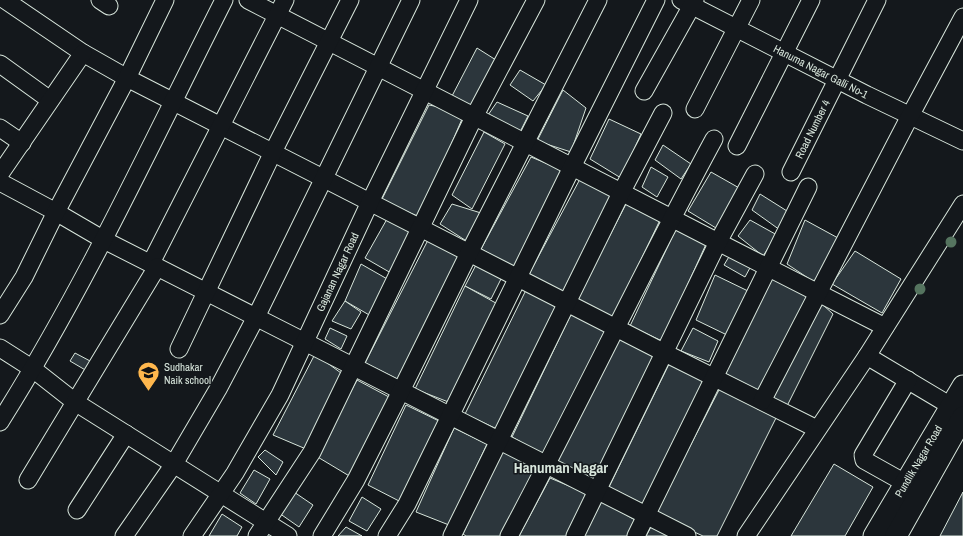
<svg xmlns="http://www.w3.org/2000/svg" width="963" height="536" font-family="'Archivo Narrow',sans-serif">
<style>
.building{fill:#2c363c;stroke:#d8e6dc}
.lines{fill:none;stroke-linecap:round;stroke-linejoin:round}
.minor-casing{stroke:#d8e6dc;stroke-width:19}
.major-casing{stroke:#d8e6dc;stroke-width:23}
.minor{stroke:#14181c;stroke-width:17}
.major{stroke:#14181c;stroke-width:21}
.tree{fill:#55745f}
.labels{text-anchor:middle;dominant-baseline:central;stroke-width:3;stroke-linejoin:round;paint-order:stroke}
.street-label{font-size:11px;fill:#d8e6dc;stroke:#14181c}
.poi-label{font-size:11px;fill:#d8e6dc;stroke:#14181c;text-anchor:start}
.district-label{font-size:15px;font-weight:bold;fill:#d8e6dc;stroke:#14181c}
</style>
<rect width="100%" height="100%" fill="#14181c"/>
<g class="building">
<path d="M477 48 496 60 473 108 452 96Z"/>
<path d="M520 70 546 85 533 101 510 85Z"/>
<path d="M563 90 586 108 571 152 537 141Z"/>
<path d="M497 102 528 116 520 132 488 115Z"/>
<path d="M429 105 465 112 420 217 381 201Z"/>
<path d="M609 119 641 134 621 178 590 159Z"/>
<path d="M484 132 505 144 472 209 452 195Z"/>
<path d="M663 145 691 164 681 179 655 160Z"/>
<path d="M531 157 565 171 515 268 481 249Z"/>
<path d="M651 167 668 177 657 197 642 187Z"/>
<path d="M711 172 741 189 716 228 688 211Z"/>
<path d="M580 179 615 189 563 291 528 276Z"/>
<path d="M760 194 787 211 780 230 752 210Z"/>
<path d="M627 202 660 220 613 318 576 301Z"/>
<path d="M452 204 481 213 468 242 440 224Z"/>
<path d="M387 219 410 232 391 273 365 258Z"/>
<path d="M750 220 777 235 763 256 738 236Z"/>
<path d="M805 220 838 238 814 282 787 264Z"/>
<path d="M676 229 707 242 662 341 630 326Z"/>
<path d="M428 240 461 256 399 380 365 363Z"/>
<path d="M733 250 751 266 745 277 724 265Z"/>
<path d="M855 251 901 279 882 313 832 284Z"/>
<path d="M477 263 505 271 491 299 465 286Z"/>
<path d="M361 264 389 280 371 316 345 301Z"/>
<path d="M715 275 748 291 727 335 696 320Z"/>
<path d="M773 277 808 297 759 394 725 373Z"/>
<path d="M465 286 503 307 451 403 415 389Z"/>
<path d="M526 290 558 308 497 429 465 414Z"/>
<path d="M345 301 361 312 351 329 332 321Z"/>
<path d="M822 304 833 314 787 406 771 399Z"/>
<path d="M572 312 608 331 545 456 512 437Z"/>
<path d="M330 328 347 336 341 349 325 339Z"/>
<path d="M693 328 718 341 709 362 681 351Z"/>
<path d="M620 338 656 356 595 481 557 462Z"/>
<path d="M75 353 92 362 87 371 70 361Z"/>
<path d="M315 354 341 373 306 449 273 435Z"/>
<path d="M669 364 707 380 645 505 609 487Z"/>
<path d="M357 380 389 397 356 480 316 456Z"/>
<path d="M720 388 777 416 717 536H703L655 514Z"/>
<path d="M406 405 441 422 401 502 368 485Z"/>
<path d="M454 428 487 444 449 525 416 512Z"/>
<path d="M265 450 283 462 276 475 258 457Z"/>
<path d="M502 450 535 469 502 536H466L463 534Z"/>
<path d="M834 464 873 487 845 536H791Z"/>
<path d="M254 470 270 479 256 504 240 493Z"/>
<path d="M550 478 586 493 569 536H519Z"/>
<path d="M294 492 313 505 299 527 279 513Z"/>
<path d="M963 492V536H940Z"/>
<path d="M362 497 381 509 367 531 349 521Z"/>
<path d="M602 501 635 520 627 536H584Z"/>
<path d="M222 514 242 527 237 536H209Z"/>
<path d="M652 525 674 536H646Z"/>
<path d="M346 527 362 536H338Z"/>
</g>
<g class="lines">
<defs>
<g id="minor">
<path d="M5 0 83 53 127 78 665 353 817 429"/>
<path d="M100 0 109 6"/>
<path d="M248 0 718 242 885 327"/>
<path id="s1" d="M681 0 867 95 963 141"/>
<path d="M0 64 50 100"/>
<path d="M644 91 695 0"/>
<path d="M695 109 751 0"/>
<path d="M0 128 22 143"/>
<path d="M737 146 811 0"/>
<path id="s2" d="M791 172 877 0"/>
<path d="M0 174 83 53"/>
<path d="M0 182 56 212 104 240 687 536"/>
<path d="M151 263 285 0"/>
<path d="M0 315 24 277 56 212 127 78 165 0"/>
<path d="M0 348 33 369 75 402 288 536"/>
<path d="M179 349 273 152 350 0"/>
<path d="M867 356 961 412"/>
<path d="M762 401 910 116 963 17"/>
<path d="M0 422C85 287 152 142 224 0"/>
<path d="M28 480 157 267"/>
<path d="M905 483 864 460 863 455 908 380"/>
<path d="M77 510 126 434"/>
<path d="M124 536 174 464 218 389 256 317 411 0"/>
<path id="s3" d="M192 536 235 473 280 395 370 202 469 0"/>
<path d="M257 536 312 452 474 117 536 0"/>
<path d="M322 536 356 480 401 391 469 253 598 0"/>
<path d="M387 536 407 504 572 167 656 0"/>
<path d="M452 536 621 193 663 113"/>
<path d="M509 536C579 405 643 270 714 139"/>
<path d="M575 536 718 242 755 174"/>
<path d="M636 536 808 187"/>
<path d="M746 536 867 356 963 204"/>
</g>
<g id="major">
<path id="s4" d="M874 536 963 386"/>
<path d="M896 536 963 417"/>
</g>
</defs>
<use href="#minor" class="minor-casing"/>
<use href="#major" class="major-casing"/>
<use href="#minor" class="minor"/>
<use href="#major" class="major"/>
</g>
<g class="tree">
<circle cx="951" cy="242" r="5.5"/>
<circle cx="920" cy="289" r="5.5"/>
</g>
<defs>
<symbol id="school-pin" viewBox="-11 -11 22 30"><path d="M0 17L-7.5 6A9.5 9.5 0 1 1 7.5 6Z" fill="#ffb74d" stroke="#14181c"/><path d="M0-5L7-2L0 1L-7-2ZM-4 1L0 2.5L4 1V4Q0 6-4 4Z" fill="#111"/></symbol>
</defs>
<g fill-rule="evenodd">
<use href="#school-pin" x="136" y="360" width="25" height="34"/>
</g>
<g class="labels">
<g class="street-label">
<text stroke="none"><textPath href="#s1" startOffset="157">Hanuma Nagar Galli No-1</textPath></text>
<text stroke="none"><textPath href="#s2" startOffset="48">Road Number 4</textPath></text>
<text stroke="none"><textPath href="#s3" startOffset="302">Gajanan Nagar Road</textPath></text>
<text stroke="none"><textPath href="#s4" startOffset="87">Pundlik Nagar Road</textPath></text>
</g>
<g class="poi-label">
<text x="164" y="367">Sudhakar<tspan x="164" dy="13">Naik school</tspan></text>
</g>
<g class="district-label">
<text x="561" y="467">Hanuman Nagar</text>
</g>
</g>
</svg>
